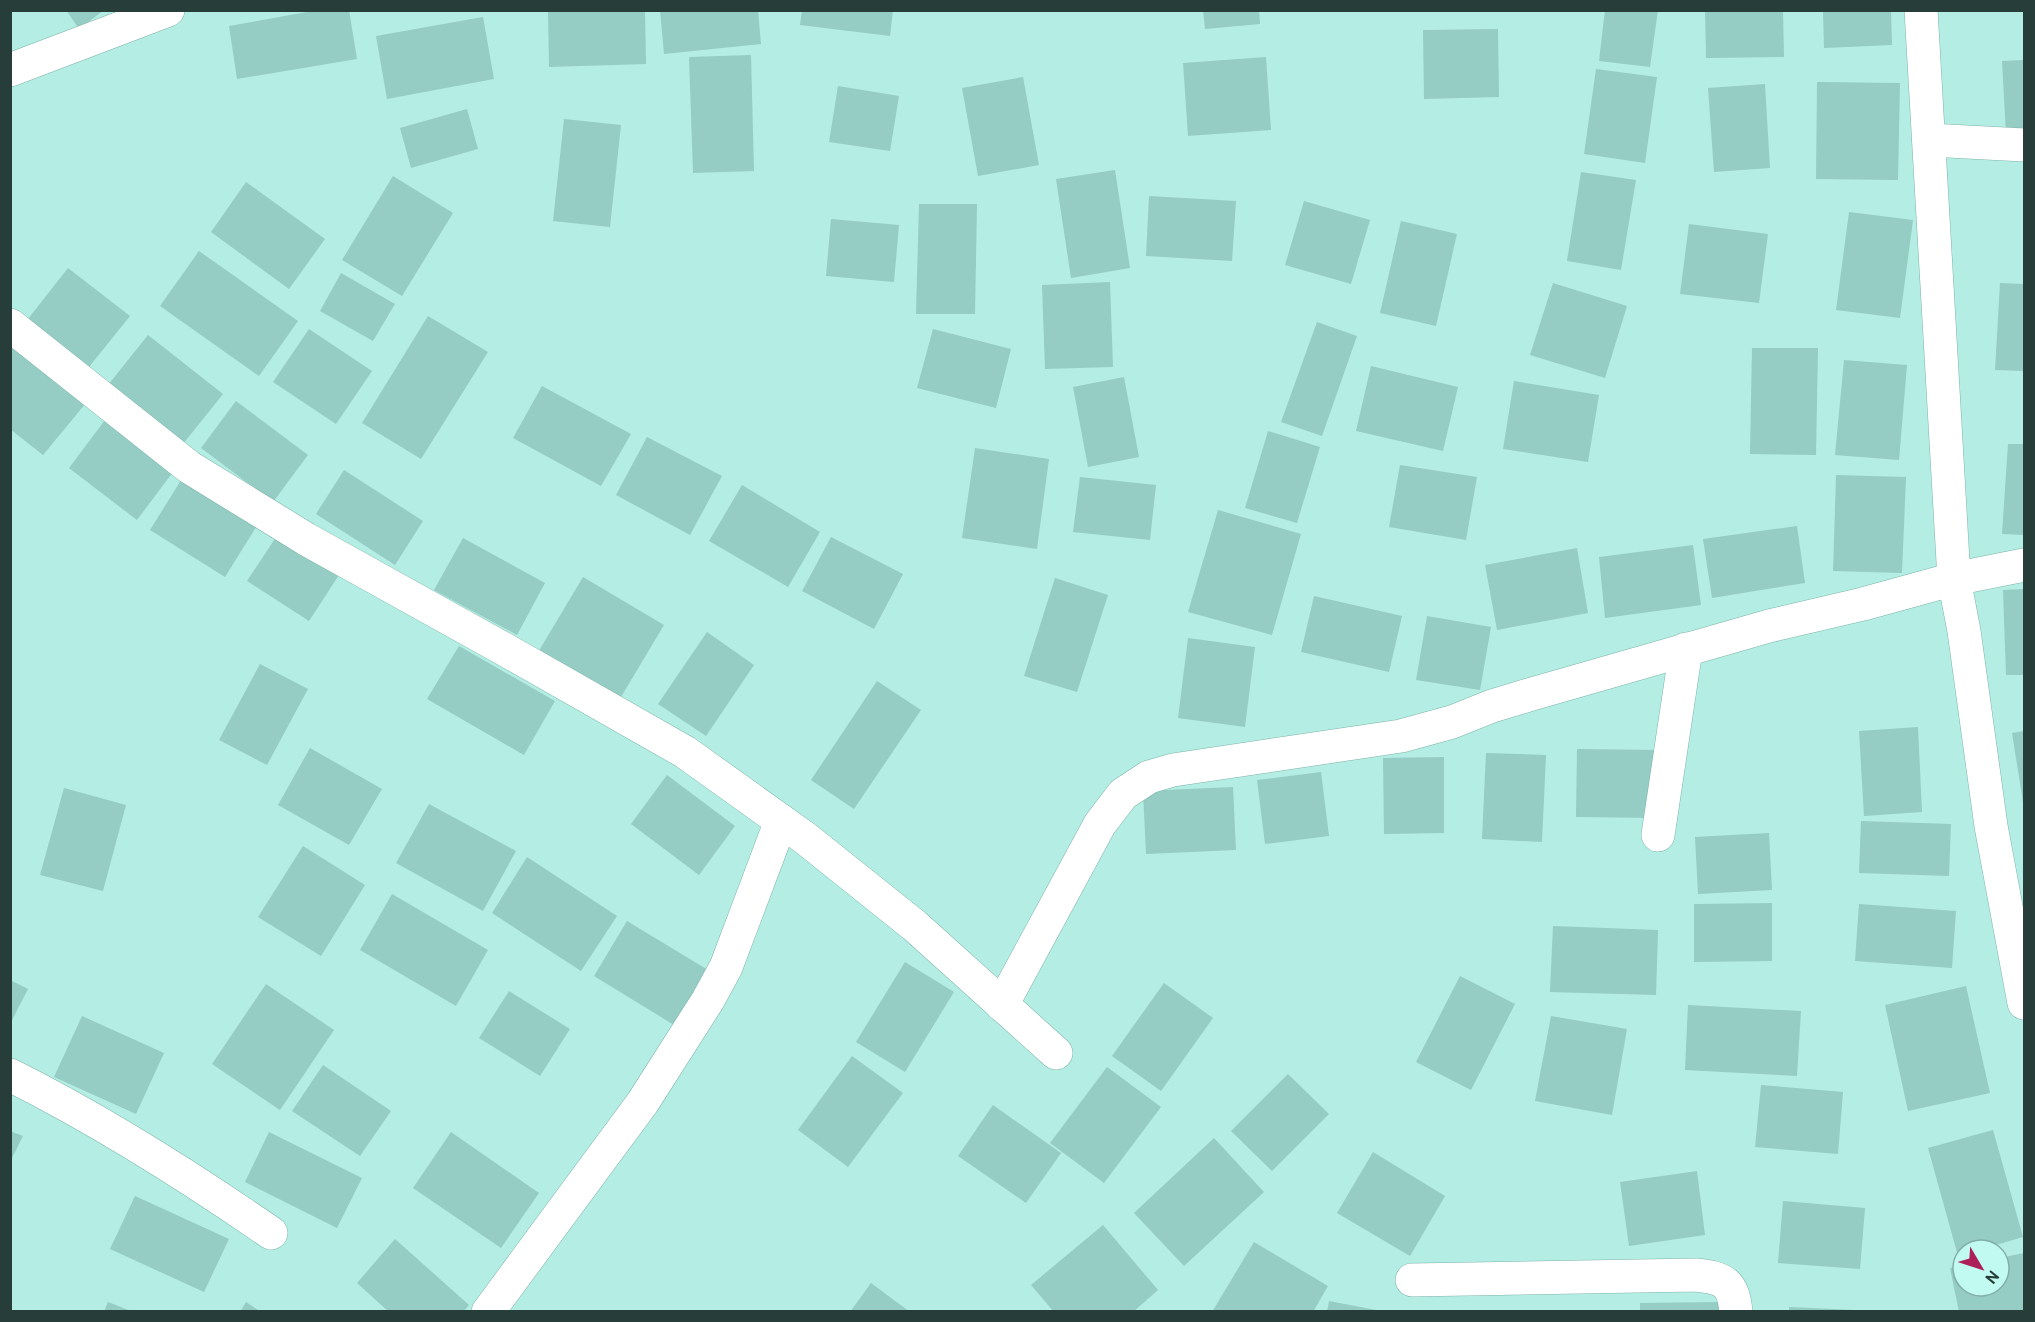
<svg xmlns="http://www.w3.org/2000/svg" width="2035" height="1322" font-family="Overpass,sans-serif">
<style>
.building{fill:#95ccc3}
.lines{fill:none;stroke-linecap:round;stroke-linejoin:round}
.street-casing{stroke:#7db4aa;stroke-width:34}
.street{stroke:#fff;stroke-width:33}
</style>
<rect width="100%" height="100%" fill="#b4ede3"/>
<g class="building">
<path d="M66 10H104L79 29Z"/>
<path d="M318 10H349L357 59 237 79 229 26Z"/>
<path d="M548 10H645L646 64 549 67Z"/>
<path d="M660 10H758L761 44 664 54Z"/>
<path d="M802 10H893L890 36 800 25Z"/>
<path d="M1203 10H1259L1260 24 1205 29Z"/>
<path d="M1605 10H1658L1650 67 1599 61Z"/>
<path d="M1705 10H1783L1784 57 1706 58Z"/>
<path d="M1823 10H1891L1892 45 1824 48Z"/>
<path d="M483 17 494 79 387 99 376 36Z"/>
<path d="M1498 29 1499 97 1424 99 1423 30Z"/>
<path d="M751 55 754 171 693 173 689 57Z"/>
<path d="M1266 57 1271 130 1188 136 1183 63Z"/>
<path d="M2024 60V133L2006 134 2002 61Z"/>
<path d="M1596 69 1657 77 1645 163 1584 154Z"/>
<path d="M1023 77 1039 165 978 176 962 88Z"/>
<path d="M1817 82 1900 83 1898 180 1816 179Z"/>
<path d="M1765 84 1770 168 1714 172 1708 88Z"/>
<path d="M838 86 899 96 890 151 829 142Z"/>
<path d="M467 109 478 149 411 168 400 128Z"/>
<path d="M564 119 621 125 610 227 553 221Z"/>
<path d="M1115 170 1130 268 1071 278 1056 179Z"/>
<path d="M1581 172 1636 180 1621 270 1567 261Z"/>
<path d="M393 176 453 213 402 296 342 260Z"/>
<path d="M246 182 325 239 289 289 211 232Z"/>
<path d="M1149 196 1236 201 1232 261 1146 256Z"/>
<path d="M1304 201 1370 220 1351 284 1285 265Z"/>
<path d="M919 204H977L975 314H916Z"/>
<path d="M1849 212 1913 220 1900 318 1836 310Z"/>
<path d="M831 219 899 225 894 282 826 276Z"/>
<path d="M1401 221 1457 234 1436 326 1380 313Z"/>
<path d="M1689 224 1768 234 1759 303 1680 294Z"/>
<path d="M199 251 298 321 259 376 160 306Z"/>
<path d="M68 268 130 316 89 367 28 319Z"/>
<path d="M341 273 395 304 373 341 320 311Z"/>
<path d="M1110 282 1113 367 1045 369 1042 285Z"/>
<path d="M1553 283 1627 306 1605 378 1530 355Z"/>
<path d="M2000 283 2024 284V371L1995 370Z"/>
<path d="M428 316 488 352 421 459 362 423Z"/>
<path d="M1317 322 1357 336 1322 436 1281 422Z"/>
<path d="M309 329 372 371 336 424 273 382Z"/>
<path d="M933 329 1011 349 996 408 917 388Z"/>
<path d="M148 335 223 394 183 444 108 385Z"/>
<path d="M10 344 86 403 43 455 10 429Z"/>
<path d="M1752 348H1818L1816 455 1750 454Z"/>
<path d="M1844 360 1907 365 1899 460 1835 455Z"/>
<path d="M1371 366 1458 387 1443 451 1356 431Z"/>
<path d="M1124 377 1139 457 1088 467 1073 387Z"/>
<path d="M1514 381 1599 395 1588 462 1503 449Z"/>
<path d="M542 386 631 434 601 486 513 438Z"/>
<path d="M236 401 308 455 273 502 201 448Z"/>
<path d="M105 420 173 472 137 520 69 468Z"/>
<path d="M1268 431 1320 447 1297 523 1245 508Z"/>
<path d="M647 437 722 476 690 535 616 495Z"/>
<path d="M2008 444H2024V535L2002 534Z"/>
<path d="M975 448 1049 459 1037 549 962 538Z"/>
<path d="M1400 465 1477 477 1466 540 1389 527Z"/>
<path d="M344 470 423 521 395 565 316 514Z"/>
<path d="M1836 475 1906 477 1902 573 1833 571Z"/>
<path d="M183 477 258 524 225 577 150 530Z"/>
<path d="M1080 477 1156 485 1150 540 1073 532Z"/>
<path d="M742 485 820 532 788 587 709 541Z"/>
<path d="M1218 510 1301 534 1272 635 1188 612Z"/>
<path d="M1797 526 1805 583 1712 598 1703 539Z"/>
<path d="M278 534 339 575 309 621 247 581Z"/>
<path d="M831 537 903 574 874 629 802 591Z"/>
<path d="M463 538 545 583 517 635 434 590Z"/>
<path d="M1693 545 1701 605 1605 618 1599 557Z"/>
<path d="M1577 548 1588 613 1497 630 1485 565Z"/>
<path d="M583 577 664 625 618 702 537 654Z"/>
<path d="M1055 578 1108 595 1077 692 1024 676Z"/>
<path d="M2024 589V675H2006L2003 590Z"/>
<path d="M1314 596 1402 616 1389 672 1301 652Z"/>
<path d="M1427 616 1491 627 1480 690 1416 680Z"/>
<path d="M707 632 754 665 706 736 658 704Z"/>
<path d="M1188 638 1255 647 1245 727 1178 718Z"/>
<path d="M459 646 555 701 524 755 427 699Z"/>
<path d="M260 664 308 689 267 765 219 740Z"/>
<path d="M877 681 921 710 854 809 811 780Z"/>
<path d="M1918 727 1922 812 1864 816 1859 731Z"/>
<path d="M2024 731V802H2023L2012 733Z"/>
<path d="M310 748 382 789 349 845 278 805Z"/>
<path d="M1577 749 1660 750 1659 818 1576 817Z"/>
<path d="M1486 753 1546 755 1542 842 1482 839Z"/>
<path d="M1444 757V833L1384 834 1383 758Z"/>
<path d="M1321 772 1329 836 1265 844 1257 780Z"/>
<path d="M667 775 735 826 699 875 631 824Z"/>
<path d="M1233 787 1236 850 1146 854 1143 791Z"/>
<path d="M64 788 126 805 103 891 40 875Z"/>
<path d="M429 804 516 851 483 911 396 863Z"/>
<path d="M1861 821 1951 824 1949 876 1859 873Z"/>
<path d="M1769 833 1772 890 1698 894 1695 837Z"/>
<path d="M303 846 365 885 321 956 258 917Z"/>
<path d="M527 857 617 916 581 971 492 913Z"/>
<path d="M392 894 488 950 456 1006 360 950Z"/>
<path d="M1772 903V961L1694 962V904Z"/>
<path d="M1859 904 1956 911 1952 968 1855 961Z"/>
<path d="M627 921 708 970 674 1025 594 976Z"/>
<path d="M1553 926 1658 930 1656 995 1550 992Z"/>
<path d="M905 962 954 992 905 1072 856 1042Z"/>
<path d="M1460 976 1515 1004 1471 1090 1416 1062Z"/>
<path d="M10 980 28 989 10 1024Z"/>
<path d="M1164 983 1213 1018 1161 1091 1112 1056Z"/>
<path d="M266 984 334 1030 280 1110 212 1064Z"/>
<path d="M1966 986 1990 1093 1908 1111 1885 1005Z"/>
<path d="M509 991 570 1029 540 1076 479 1038Z"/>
<path d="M1688 1005 1801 1011 1797 1076 1685 1070Z"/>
<path d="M82 1016 164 1053 136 1114 54 1077Z"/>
<path d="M1551 1016 1627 1029 1612 1115 1535 1101Z"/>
<path d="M852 1056 903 1093 848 1167 798 1130Z"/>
<path d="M323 1065 391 1111 360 1156 292 1111Z"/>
<path d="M1107 1067 1161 1107 1104 1183 1050 1143Z"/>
<path d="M1288 1074 1329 1114 1272 1171 1231 1131Z"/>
<path d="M1761 1085 1843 1092 1838 1154 1755 1147Z"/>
<path d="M993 1105 1061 1153 1026 1203 958 1156Z"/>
<path d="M1993 1130 2023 1237 1979 1250H1963V1255L1958 1256 1928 1148Z"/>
<path d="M10 1131 23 1136 10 1162Z"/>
<path d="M269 1132 362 1178 337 1228 245 1182Z"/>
<path d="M451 1132 539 1193 501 1248 413 1188Z"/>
<path d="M1214 1138 1264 1192 1184 1266 1134 1213Z"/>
<path d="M1373 1152 1445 1196 1410 1256 1337 1213Z"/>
<path d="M1697 1171 1705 1235 1629 1246 1620 1182Z"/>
<path d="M135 1196 229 1239 204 1292 110 1249Z"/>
<path d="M1783 1201 1865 1208 1860 1269 1778 1263Z"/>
<path d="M1103 1225 1158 1290 1133 1312H1054L1031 1285Z"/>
<path d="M395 1239 469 1305 463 1312H389L357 1283Z"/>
<path d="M1254 1242 1328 1286 1313 1312H1212Z"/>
<path d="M2024 1253V1312H1959L1950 1268 1963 1266V1286H1999V1258Z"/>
<path d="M871 1283 910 1312H850Z"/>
<path d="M1329 1301 1376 1310 1375 1312H1327Z"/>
<path d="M108 1302 131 1311V1312H104Z"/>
<path d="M246 1302 261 1312H240Z"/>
<path d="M1722 1302V1312H1640V1303Z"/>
<path d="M1789 1307 1855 1310V1312H1789Z"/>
</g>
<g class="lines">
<defs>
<g id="street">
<path d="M1921 10 1954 579 1964 631 1991 826 2024 1003"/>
<path d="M10 70 168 10"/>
<path d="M1929 140 2024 145"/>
<path d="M10 325 189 467 306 539 504 649 685 752 805 838 915 926 1056 1053"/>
<path d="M1658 835 1686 649"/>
<path d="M1002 1005 1100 824 1123 794 1149 777 1173 770 1401 736 1452 722 1492 706 1532 694 1769 626 1863 604 1954 579 2024 565"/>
<path d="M10 1075C102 1121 187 1175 271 1233"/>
<path d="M1412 1280 1696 1275C1724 1278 1733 1282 1736 1312"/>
<path d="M488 1312 643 1102 708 1000 726 967 781 821"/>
</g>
</defs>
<use href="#street" class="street-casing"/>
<use href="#street" class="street"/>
</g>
<rect width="2035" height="1322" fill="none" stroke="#263d39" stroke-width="24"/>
<g transform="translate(1981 1268) rotate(129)"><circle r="28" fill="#c1faf0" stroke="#83aea7" stroke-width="1.5"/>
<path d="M0-4.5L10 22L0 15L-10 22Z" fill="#ad1f58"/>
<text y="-9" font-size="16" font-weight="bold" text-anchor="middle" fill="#263d39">N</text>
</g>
</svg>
